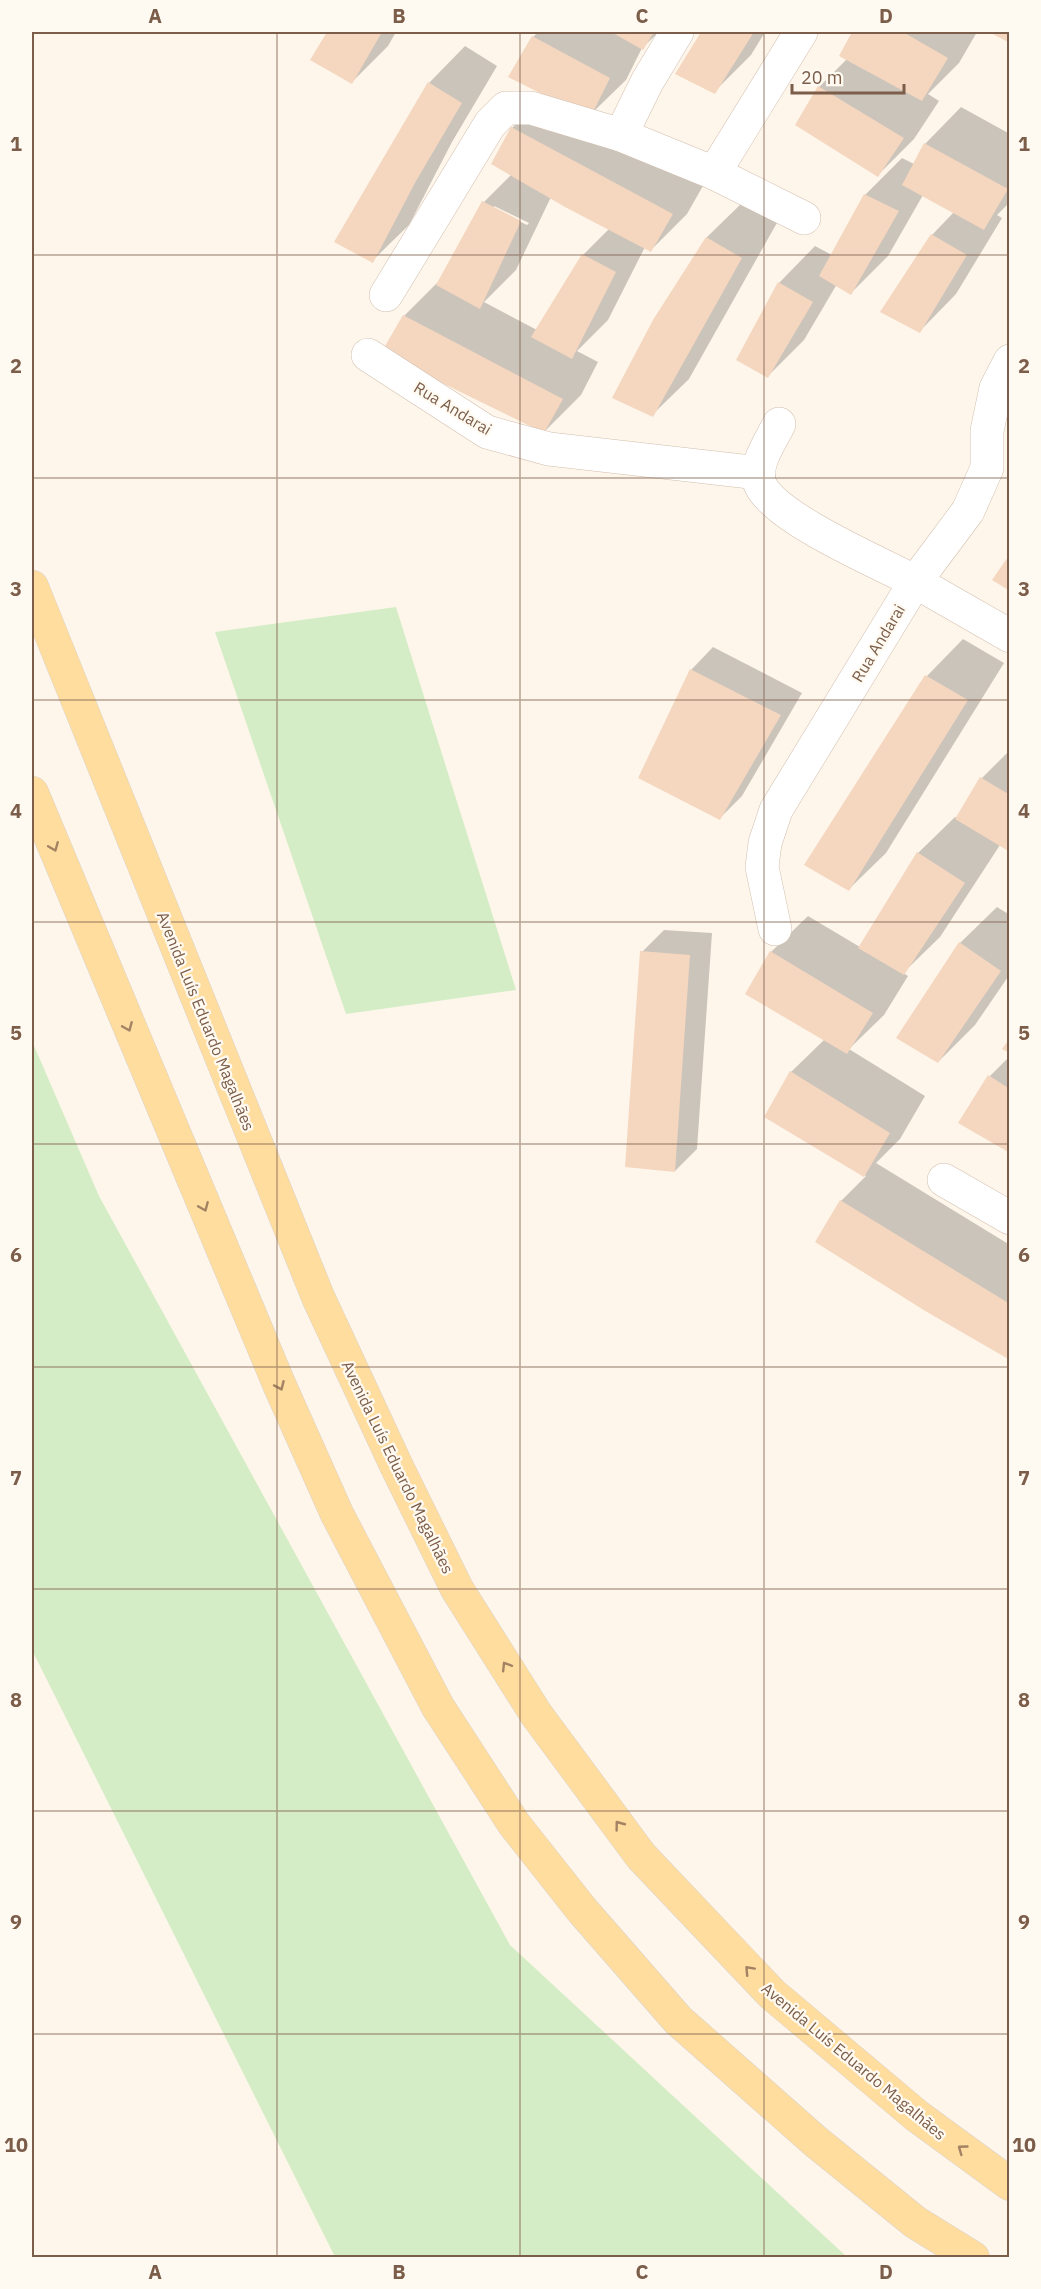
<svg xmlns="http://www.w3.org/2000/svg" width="1041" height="2289" font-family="'IBM Plex Sans',sans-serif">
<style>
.green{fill:#d5edc6}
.shadow{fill:#0003;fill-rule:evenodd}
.building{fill:#f5d6bf}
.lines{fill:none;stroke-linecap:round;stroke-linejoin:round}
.minor-casing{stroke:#d2beae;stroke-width:34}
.primary-casing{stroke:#dad2cc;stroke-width:34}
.minor{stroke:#fff;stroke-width:33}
.primary{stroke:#ffdd9f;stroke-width:33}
.oneway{stroke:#a38364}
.grid{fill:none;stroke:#7b5d4a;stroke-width:1.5;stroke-opacity:0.55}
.labels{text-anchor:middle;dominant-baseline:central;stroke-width:4.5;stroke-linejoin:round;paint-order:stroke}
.street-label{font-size:16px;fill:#7b5d4a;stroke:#fffaf1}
.neatline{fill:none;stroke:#7b5d4a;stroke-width:2}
.grid-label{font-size:20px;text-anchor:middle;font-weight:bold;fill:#7b5d4a}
</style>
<rect width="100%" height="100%" fill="#fef6ea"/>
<g class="green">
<path d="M396 607 516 990 346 1014 215 632Z"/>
<path d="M32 1041 99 1196 510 1945 847 2257H335L32 1650Z"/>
</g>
<g class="shadow">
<path d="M328 32H396L388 46 352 82 312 60Z"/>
<path d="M538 32H659L642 48 626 80 591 114 708 177 687 214 651 250 645 247 608 320 577 351 598 362 581 395 544 432 404 316 441 279 484 202 512 174V128L546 94 533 37ZM551 197 609 229 583 255 537 330 484 302 516 270ZM494 206 529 223 527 225 494 209Z"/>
<path d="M703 32H765L751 55 714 92 677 73Z"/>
<path d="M854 32H977L959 63 928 94 939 101 914 139 878 175 797 124 819 87 847 59 841 56Z"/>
<path d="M465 46 497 66 452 142 409 225 372 261 429 83Z"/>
<path d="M961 107 1010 134V202L997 215 1002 218 956 294 920 331 932 235 954 212 923 195 888 256 851 293 837 284 804 340 768 376 779 283 815 246 832 255 865 195 902 158 914 164 925 144Z"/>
<path d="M744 201 778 221 689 379 652 415 654 320 707 237Z"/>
<path d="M963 639 1004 663 886 853 849 889 927 676Z"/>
<path d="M713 647 802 693 742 796 720 818 640 777 691 670Z"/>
<path d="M1010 750V851L1000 845 940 937 903 973 908 976 884 1015 849 1049 925 1096 900 1139 876 1163 1010 1245V1359L841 1201 866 1176 766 1116 791 1072 825 1039 771 952 808 916 860 947 918 853 955 817 958 818 982 778Z"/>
<path d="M997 907 1010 915V974L975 1025 938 1062 960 943Z"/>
<path d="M664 930 712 933 697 1149 675 1171 642 952Z"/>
<path d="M1010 1056V1152L990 1076Z"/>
</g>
<g class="building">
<path d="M327 32H382L352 84 310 60Z"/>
<path d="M611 32H654L643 50Z"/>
<path d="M701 32H754L715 94 675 74Z"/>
<path d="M852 32H903L948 58 922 101 839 56Z"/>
<path d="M989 32H1010V43Z"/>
<path d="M532 36 610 78 590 118 508 77Z"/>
<path d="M428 82 462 103 416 181 373 263 334 242Z"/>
<path d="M818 86 904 138 878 177 795 125Z"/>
<path d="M511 127 673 214 651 252 565 207 491 164Z"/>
<path d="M924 143 1008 189 984 230 902 185Z"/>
<path d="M864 194 899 211 851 295 819 276Z"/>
<path d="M482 201 521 221 480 309 436 285Z"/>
<path d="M931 234 967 255 920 333 880 312Z"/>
<path d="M706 237 742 258 653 417 612 398 653 320Z"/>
<path d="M582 254 616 272 572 359 531 337Z"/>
<path d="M778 282 813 302 768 378 736 360Z"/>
<path d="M403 315 563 399 544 433 381 353Z"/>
<path d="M1010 554V591L992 580Z"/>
<path d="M690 669 781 715 720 820 638 778Z"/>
<path d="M925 675 968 700 849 891 804 865Z"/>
<path d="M980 777 1010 795V852L955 819Z"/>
<path d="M917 852 965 883 904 975 858 948Z"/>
<path d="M959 942 1001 971 938 1063 896 1038Z"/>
<path d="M640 951 690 955 675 1172 625 1167Z"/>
<path d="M770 951 873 1013 847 1054 745 994Z"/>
<path d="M1010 1038V1053L1002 1049Z"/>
<path d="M790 1071 890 1133 864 1177 764 1117Z"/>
<path d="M988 1075 1010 1089V1153L958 1123Z"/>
<path d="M840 1200 1010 1304V1360L927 1312 815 1242Z"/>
</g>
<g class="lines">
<defs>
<g id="minor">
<path d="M677 32 647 82 621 135 714 173 804 218"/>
<path d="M714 173 801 32"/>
<path d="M386 295 490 124 506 108H531L621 135"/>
<path d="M368 355 487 432 549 449 759 473"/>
<path d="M779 424C771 441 753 465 760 484 774 518 880 563 914 581 946 599 978 618 1010 636"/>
<path d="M775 929 762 867 765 843 776 810 915 582 968 511 987 468V431L996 388 1010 361"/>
<path d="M944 1180 1010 1218"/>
</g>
<g id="primary">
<path d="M32 587 318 1297 397 1467 457 1589 536 1714 641 1856 772 1994 917 2116 1010 2184"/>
<path d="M32 793 279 1384 337 1514 438 1707 514 1824 582 1910 678 2020 815 2141 915 2222 973 2258"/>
</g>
</defs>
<use href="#minor" class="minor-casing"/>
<use href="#primary" class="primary-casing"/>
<use href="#minor" class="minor"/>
<use href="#primary" class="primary"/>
</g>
<defs><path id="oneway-chevron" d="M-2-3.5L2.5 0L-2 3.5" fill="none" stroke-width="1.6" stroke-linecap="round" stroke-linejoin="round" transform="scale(1.5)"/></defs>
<g class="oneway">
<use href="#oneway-chevron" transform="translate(54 847) rotate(68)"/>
<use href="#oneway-chevron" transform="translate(128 1027) rotate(67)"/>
<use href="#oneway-chevron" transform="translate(204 1207) rotate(67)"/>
<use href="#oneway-chevron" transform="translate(280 1386) rotate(66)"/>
<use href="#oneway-chevron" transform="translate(506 1666) rotate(-122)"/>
<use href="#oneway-chevron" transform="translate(619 1825) rotate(-127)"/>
<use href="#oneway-chevron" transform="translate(749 1970) rotate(-133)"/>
<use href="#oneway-chevron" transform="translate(962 2149) rotate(-144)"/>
</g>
<path class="grid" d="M277 32V2258M520 32V2258M764 32V2258M32 255H1010M32 478H1010M32 700H1010M32 922H1010M32 1144H1010M32 1367H1010M32 1589H1010M32 1811H1010M32 2034H1010"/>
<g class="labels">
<g class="street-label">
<text transform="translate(453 408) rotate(31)">Rua Andarai</text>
<text transform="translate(878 643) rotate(-59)">Rua Andarai</text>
<text transform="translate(206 1021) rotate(68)">Avenida Luís Eduardo Magalhães</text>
<text transform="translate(398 1467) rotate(64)">Avenida Luís Eduardo Magalhães</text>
<text transform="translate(854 2061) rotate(40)">Avenida Luís Eduardo Magalhães</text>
</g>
</g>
<rect width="1041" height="2289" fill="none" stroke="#fffaf1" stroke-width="66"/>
<path d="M792 84v9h112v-9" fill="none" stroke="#7b5d4a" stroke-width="3"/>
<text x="801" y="84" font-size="18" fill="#7b5d4a" stroke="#fffaf1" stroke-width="4.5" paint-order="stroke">20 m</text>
<rect x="33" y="33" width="975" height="2223" class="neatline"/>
<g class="grid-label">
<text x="155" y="23">A</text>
<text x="399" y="23">B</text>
<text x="642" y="23">C</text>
<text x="886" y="23">D</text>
<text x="16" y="151">1</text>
<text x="1024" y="151">1</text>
<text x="16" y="373">2</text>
<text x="1024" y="373">2</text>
<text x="16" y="596">3</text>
<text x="1024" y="596">3</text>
<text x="16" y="818">4</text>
<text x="1024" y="818">4</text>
<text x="16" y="1040">5</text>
<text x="1024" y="1040">5</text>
<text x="16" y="1262">6</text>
<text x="1024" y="1262">6</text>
<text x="16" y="1485">7</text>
<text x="1024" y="1485">7</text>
<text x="16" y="1707">8</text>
<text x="1024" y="1707">8</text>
<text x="16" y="1929">9</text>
<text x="1024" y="1929">9</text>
<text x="16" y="2152">10</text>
<text x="1024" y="2152">10</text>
<text x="155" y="2279">A</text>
<text x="399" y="2279">B</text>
<text x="642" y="2279">C</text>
<text x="886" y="2279">D</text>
</g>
</svg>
